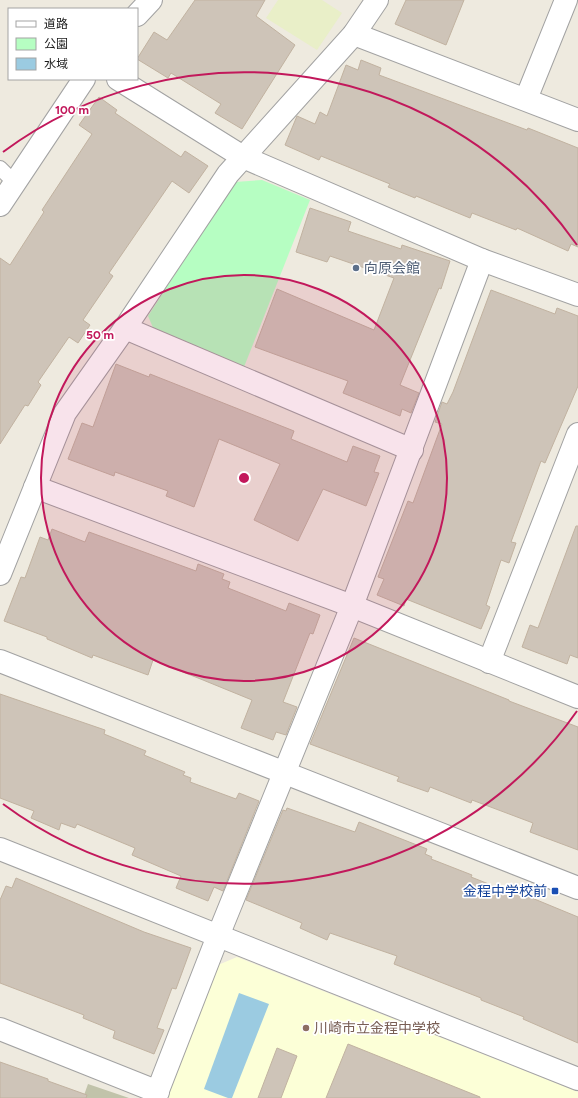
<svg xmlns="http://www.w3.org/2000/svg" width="578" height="1098" font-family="Figtree,'Noto Sans JP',sans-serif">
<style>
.education{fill:#fcffd7}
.construction{fill:#c1c3aa}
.farmland{fill:#e9efc8}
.park{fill:#b6fec2}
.water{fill:#9bcbe1}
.building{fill:#cec4b8;stroke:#c1b2a0}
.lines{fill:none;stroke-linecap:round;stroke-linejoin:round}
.service-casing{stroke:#a2a2a2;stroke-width:16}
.minor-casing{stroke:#a2a2a2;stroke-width:24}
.tertiary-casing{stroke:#a2a2a2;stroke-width:24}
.service{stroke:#fff;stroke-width:14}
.minor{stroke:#fff;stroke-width:22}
.tertiary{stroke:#fff;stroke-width:22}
.ring{fill:none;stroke:#c2185b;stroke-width:2}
.service-dot{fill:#5c6f8a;stroke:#fff;stroke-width:1.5}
.transit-dot{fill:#1a4fb4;stroke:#fff;stroke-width:1.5}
.education-dot{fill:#8d6e63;stroke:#fff;stroke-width:1.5}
.labels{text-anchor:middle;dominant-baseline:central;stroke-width:3.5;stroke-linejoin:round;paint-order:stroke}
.service-label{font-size:14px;fill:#4e5e75;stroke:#fff;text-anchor:start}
.transit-label{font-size:14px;fill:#164399;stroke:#fff;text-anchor:end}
.education-label{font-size:14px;fill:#785e54;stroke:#fff;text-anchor:start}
.centre{fill:#c2185b;stroke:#fff;stroke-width:2}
.ring-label{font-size:12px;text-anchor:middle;font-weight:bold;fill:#c2185b;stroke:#fff;stroke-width:3.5;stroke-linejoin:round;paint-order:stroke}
</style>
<rect width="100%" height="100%" fill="#eeeadf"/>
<path class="education" d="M237 957 578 1092V1098H166L218 965Z"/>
<path class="construction" d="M88 1084 129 1098H83Z"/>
<path class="farmland" d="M278 0H322L342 13 317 50 266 18Z"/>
<path class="park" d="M262 180 310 200 244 367 154 330 148 316 235 182Z"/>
<path class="water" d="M239 993 269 1004 232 1098H228L204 1089Z"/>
<g class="building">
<path d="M195 0H265L256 16 295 45 242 129 215 113 221 104 171 73 168 78 137 59 154 32 167 40Z"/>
<path d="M406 0H464L446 45 395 24Z"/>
<path d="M361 60 381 68 379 75 527 130 528 128 578 148V247L571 244 568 251 517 228 516 230 472 213 470 218 416 196 415 198 388 187 390 184 321 156 319 160 285 145 297 116 315 124 320 112 327 116 346 65 358 70Z"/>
<path d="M99 97 117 110 115 113 181 157 185 151 208 166 189 193 172 181 109 273 113 276 83 320 90 325 78 343 69 337 38 382 41 385 28 406 25 405 0 444V258L10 265 44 212 42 210 92 134 79 125Z"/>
<path d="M310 208 351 222 348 231 401 249 402 245 450 261 441 289 439 288 400 385 419 393 411 413 402 409 400 416 343 393 348 381 255 347 277 289 374 330 394 278 330 256 327 262 296 252Z"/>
<path d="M491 290 555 314 557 308 578 316V386L545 463 541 461 511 542 516 543 509 563 501 560 486 605 490 607 481 629 406 599 404 606 377 595 384 579 378 577 408 501 413 503 442 424 435 422 442 402 447 404 453 392Z"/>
<path d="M116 364 149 377 150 374 294 431 291 439 347 462 353 446 380 456 374 472 379 473 366 506 323 489 298 541 254 520 280 464 219 439 194 507 166 496 168 491 115 472 114 476 68 459 82 423 93 427Z"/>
<path d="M576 526H578V658L570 655 567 664 522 647 530 625 538 628Z"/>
<path d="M52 529 85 542 89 532 196 571 198 564 224 574 222 579 230 582 228 588 286 611 289 603 320 615 313 634 310 633 283 702 297 707 286 735 276 732 273 740 241 728 252 700 203 680 153 660 148 675 93 655 92 658 47 639V637L4 621 21 577 25 578 40 537 48 540Z"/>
<path d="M354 638 509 700V701L578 727V850L530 832 533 823 472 800 471 803 430 787 428 792 397 781 399 777 310 744Z"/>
<path d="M0 694 105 730 104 734 146 751 144 755 185 772 183 775 191 778 190 782 236 799 239 793 259 801 223 891 214 887 208 901 176 888 181 876 132 855 135 848 77 824 75 828 61 823 59 830 31 818 34 811 0 798Z"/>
<path d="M287 808 355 832 359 822 394 836 427 849 425 854 432 857 431 859 472 875 471 877 514 894 515 891 578 917V1043L523 1019 524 1017 481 1000V998L394 964 397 956 330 933 327 940 300 928 302 923 246 900 283 810 286 811Z"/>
<path d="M16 878 144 932 191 948 176 989 172 988 157 1028 164 1030 154 1054 113 1038 115 1031 83 1018 84 1015 0 983V900L6 886 12 888Z"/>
<path d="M348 1044 480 1097V1098H326Z"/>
<path d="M277 1048 297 1056 281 1098H258Z"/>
<path d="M0 1062 48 1079V1081L87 1095 86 1098H0Z"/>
</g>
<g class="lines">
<defs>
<path id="service" d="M0 168 15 183"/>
<g id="minor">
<path d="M354 34 578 120"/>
<path d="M118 79 243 157 482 260 578 295"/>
<path d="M526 99 566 0"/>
<path d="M125 328 412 450"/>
<path d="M35 487 352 606 578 697"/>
<path d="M0 574 65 413 125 328 228 174 354 34 377 0"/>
<path d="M489 662 578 434"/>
<path d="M0 849 578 1079"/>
<path d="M0 1029 158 1092"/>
<path d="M155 1098 218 936 352 606 482 260"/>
</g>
<g id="tertiary">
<path d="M137 15 151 0"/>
<path d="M0 205 84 79"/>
<path d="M0 661 578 888"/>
</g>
</defs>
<use href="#service" class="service-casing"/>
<use href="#minor" class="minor-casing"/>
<use href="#tertiary" class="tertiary-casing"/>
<use href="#service" class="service"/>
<use href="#minor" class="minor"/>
<use href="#tertiary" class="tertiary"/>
</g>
<circle cx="244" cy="478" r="203" fill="#c2185b" fill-opacity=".12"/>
<g class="ring">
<circle cx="244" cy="478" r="203"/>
<path d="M577 711A406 406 0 0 1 3 804M3 152A406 406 0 0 1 577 245"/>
</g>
<circle class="service-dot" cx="356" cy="268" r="4"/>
<rect class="transit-dot" x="551" y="887" width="8" height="8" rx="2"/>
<circle class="education-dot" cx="306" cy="1028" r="4"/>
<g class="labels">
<g class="service-label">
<text x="364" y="268">向原会館</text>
</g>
<g class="transit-label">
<text x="547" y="891">金程中学校前</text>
</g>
<g class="education-label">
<text x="314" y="1028">川崎市立金程中学校</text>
</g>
</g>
<circle cx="244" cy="478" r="6" class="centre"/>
<g class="ring-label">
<text x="72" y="114">100 m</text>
<text x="100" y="339">50 m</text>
</g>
<rect x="8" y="8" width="130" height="72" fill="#ffffff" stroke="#a4a4a4"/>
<rect x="16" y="21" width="20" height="6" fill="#ffffff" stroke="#a4a4a4"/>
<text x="44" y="28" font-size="12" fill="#1b1b1b">道路</text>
<rect x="16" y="38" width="20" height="12" fill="#b6fec2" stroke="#a4a4a4"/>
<text x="44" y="48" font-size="12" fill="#1b1b1b">公園</text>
<rect x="16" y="58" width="20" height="12" fill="#9bcbe1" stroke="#a4a4a4"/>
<text x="44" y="68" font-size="12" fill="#1b1b1b">水域</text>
</svg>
